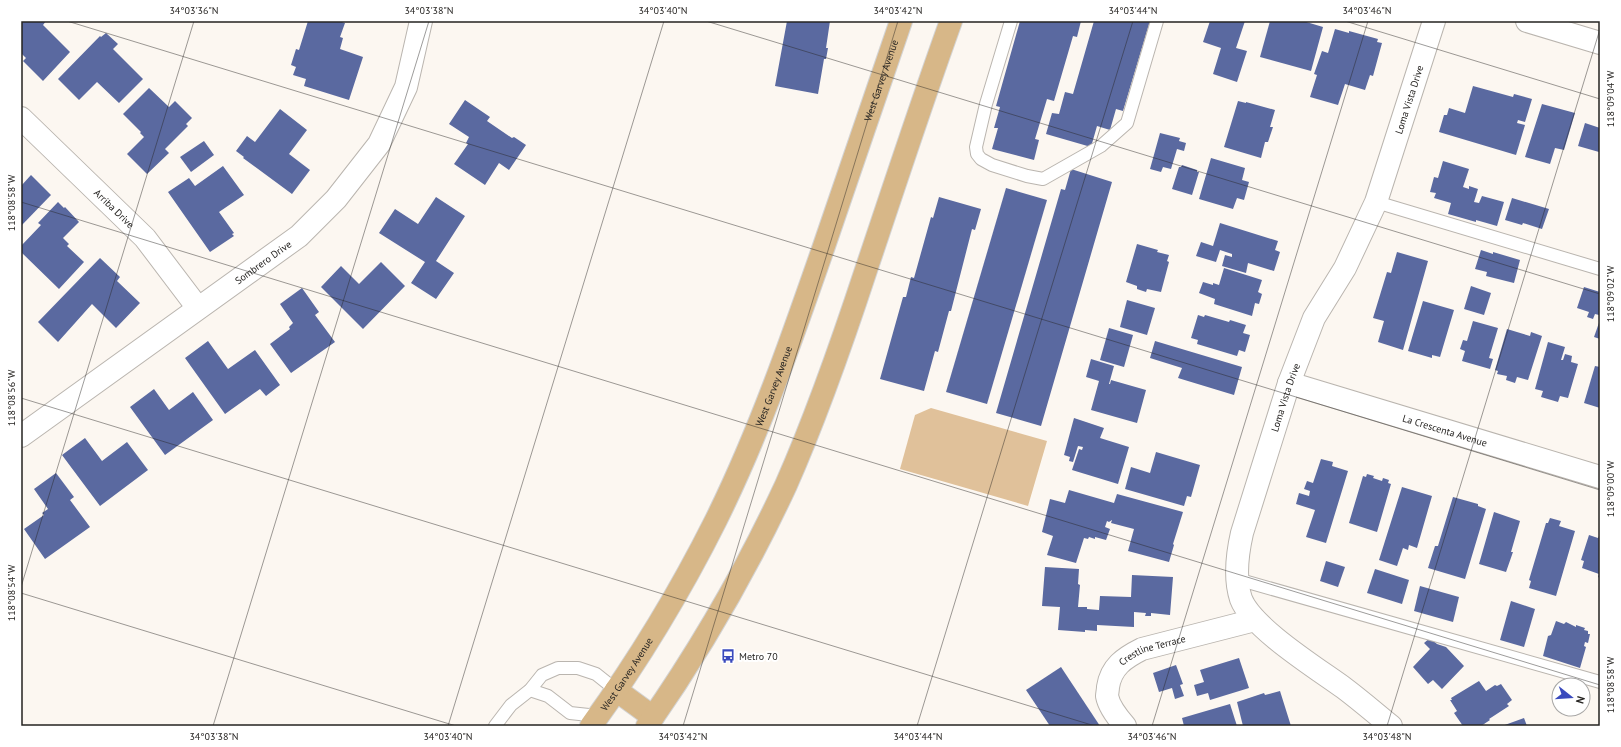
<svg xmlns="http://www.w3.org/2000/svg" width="1621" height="747" font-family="'PT Sans',sans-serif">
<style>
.green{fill:#e0c19a}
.building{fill:#5a69a0}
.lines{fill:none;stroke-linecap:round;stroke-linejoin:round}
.service-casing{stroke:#bab5af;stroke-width:14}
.minor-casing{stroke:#bab5af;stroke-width:24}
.primary-casing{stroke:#d3d3d3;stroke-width:24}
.service{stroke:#fff;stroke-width:12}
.minor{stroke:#fff;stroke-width:22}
.primary{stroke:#d7b788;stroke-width:22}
.ticks{fill:none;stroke:#252321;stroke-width:1;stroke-opacity:0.45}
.labels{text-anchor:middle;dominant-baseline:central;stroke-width:4;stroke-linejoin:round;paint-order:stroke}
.street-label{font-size:10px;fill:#252321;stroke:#fff}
.poi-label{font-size:10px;fill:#252321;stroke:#fff;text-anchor:start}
.neatline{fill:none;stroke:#252321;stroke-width:1.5}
.ticks-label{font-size:10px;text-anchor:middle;fill:#252321}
</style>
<rect width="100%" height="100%" fill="#fcf7f1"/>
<path class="green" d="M931 408 1047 441 1028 506 900 469 915 415Z"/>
<g class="building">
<path d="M21 21H46L43 25 70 52 43 81 23 61 26 58 21 53Z"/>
<path d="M308 21H339L345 23 340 37 343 38 340 49 363 57 349 100 304 86 306 79 293 75 296 67 291 65 296 49 299 50Z"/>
<path d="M787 21H830L826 48H828L826 59H824L818 94 775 86Z"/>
<path d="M1020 21H1081L1077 37 1073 36 1054 101 1047 99 1035 139 1039 140 1034 160 992 149 998 128H994L1000 107 996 106Z"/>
<path d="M1094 21H1150L1123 111 1116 109 1110 130 1097 126 1091 147 1046 134 1052 113 1059 114 1065 92 1073 94Z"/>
<path d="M1210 21H1245L1236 48 1247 51 1237 82 1213 74 1221 48 1203 42Z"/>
<path d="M1270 21H1303L1323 27 1311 71 1260 57Z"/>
<path d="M1335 29 1349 33V31L1378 39 1377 42 1382 43 1373 76 1370 75 1365 90 1345 84 1338 105 1310 97 1317 75 1314 74 1322 51 1328 53Z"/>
<path d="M106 33 118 44 113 49 143 79 119 103 97 82 79 100 58 79 100 36 101 37Z"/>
<path d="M1473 86 1513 97 1514 94 1532 99 1525 122 1518 120 1517 123 1525 125 1516 155 1439 132 1444 115H1447L1449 108 1465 113Z"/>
<path d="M149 88 169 107 175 101 192 118 186 124 188 126 165 149 169 153 147 174 127 154 144 137 140 133 141 132 123 114Z"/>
<path d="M465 100 490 117 487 121 512 138 514 137 526 145 509 170 499 163 485 185 454 164 468 144 466 143 469 137 449 124Z"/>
<path d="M1238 101 1246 103V102L1275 110 1270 127H1273L1268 142H1265L1261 158 1224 147Z"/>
<path d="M1542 104 1575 113 1564 150 1555 148 1550 164 1525 157Z"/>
<path d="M280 109 307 130 289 154 310 170 292 194 243 158 244 157 236 151 247 136 255 142Z"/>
<path d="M1585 123 1600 128 1599 152 1578 146Z"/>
<path d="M1160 133 1180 138 1179 141 1186 143 1184 151 1177 149 1171 169 1163 167 1161 172 1150 169Z"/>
<path d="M204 141 214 155 191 172 180 157Z"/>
<path d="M1211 158 1245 168 1242 180 1249 182 1244 200 1237 198 1233 209 1199 199Z"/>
<path d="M1443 161 1469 169 1463 187 1469 189V186L1478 189 1474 202 1479 203 1482 196 1504 202 1497 226 1476 220V222L1448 214 1451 203 1434 198 1436 193 1430 192 1434 177 1438 178Z"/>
<path d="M1182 165 1197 170V172H1199L1192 195 1172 189 1179 167H1181Z"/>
<path d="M223 166 244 195 219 212 234 233 232 234 234 236 210 252 168 192 189 178 195 186Z"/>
<path d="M1071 169 1112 182 1041 426 996 413 1061 189 1065 190Z"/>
<path d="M31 175 51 195 21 226V186Z"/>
<path d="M1006 188 1047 200 987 404 946 392Z"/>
<path d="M436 197 465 216 436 261 454 273 436 299 411 283 425 262 379 233 395 209 418 224Z"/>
<path d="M939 197 981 209 975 230 972 229 951 311H949L938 352 935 351 924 391 880 379 903 297H906L911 277 914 278 931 217 933 218Z"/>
<path d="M1512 198 1549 209 1542 229 1523 223 1522 225 1505 220Z"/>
<path d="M58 202 64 208 65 207 79 222 63 238 69 244 67 246 84 262 59 289 21 252V246L41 225 38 223Z"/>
<path d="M1220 223 1278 241 1275 250 1280 252 1274 271 1248 263 1246 273 1222 266 1225 255 1232 257V254L1220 250 1216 262 1196 256 1201 242 1213 246Z"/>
<path d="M1137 244 1158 250 1157 252 1169 255 1167 261 1169 262 1161 292 1147 289 1146 292 1137 289V286L1126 282Z"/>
<path d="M1481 250 1493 254V252L1520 260 1514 283 1486 276 1487 272 1475 269Z"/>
<path d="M1397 252 1428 261 1403 350 1378 342 1384 321 1373 318 1387 272 1391 273Z"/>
<path d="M100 258 120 277 117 281 140 303 116 328 92 304 58 342 38 322Z"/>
<path d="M381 262 405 286 363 329 321 287 341 266 359 284Z"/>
<path d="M1224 268 1262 280 1258 292 1262 294 1259 304 1255 303 1252 316 1214 304 1215 299 1199 293 1203 282 1213 285V283L1219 285Z"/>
<path d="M1471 286 1491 293 1484 315 1464 309Z"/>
<path d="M1584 287 1600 292V313L1599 315 1595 314 1593 319 1587 317 1589 312 1577 308Z"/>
<path d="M302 288 319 312 315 315 335 342 291 373 270 344 290 329 289 327 293 323 280 304Z"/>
<path d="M1127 300 1155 308 1147 335 1120 327Z"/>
<path d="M1423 301 1454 310 1440 357 1432 355V358L1408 351Z"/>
<path d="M1198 315 1204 317 1205 315 1229 322 1230 320 1246 325 1243 333 1250 335 1245 352 1239 350 1237 356 1197 344 1198 340 1191 338Z"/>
<path d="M1600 320V339L1594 337Z"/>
<path d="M1473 321 1498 328 1489 358 1493 359 1490 369 1462 361 1465 351 1460 349 1463 340 1467 341Z"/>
<path d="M1109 328 1133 335 1124 367 1100 360Z"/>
<path d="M1507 329 1530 336 1531 332 1542 336 1528 380 1517 377 1515 383 1506 380 1507 376 1497 374 1498 371 1495 370Z"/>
<path d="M208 341 228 369 255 350 280 385 266 396 260 389 225 414 185 358Z"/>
<path d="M1155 341 1242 367 1234 395 1178 378 1182 368 1150 358Z"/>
<path d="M1548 342 1565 347 1561 360H1563L1565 354 1572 356 1571 362 1578 364 1568 398 1560 396 1558 402 1541 397 1543 391 1535 389Z"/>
<path d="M1091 359 1114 366 1109 384H1110L1111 380 1146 390 1137 423 1091 410 1099 381 1086 377Z"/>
<path d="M1595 366 1600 367V408L1584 403Z"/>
<path d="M154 389 169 410 193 392 213 420 165 455 130 407Z"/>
<path d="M1074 418 1104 428 1100 438 1129 447 1118 484 1072 470 1079 449 1082 450 1083 447 1078 446 1073 462 1069 461 1070 457 1064 455Z"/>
<path d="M85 438 102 461 127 442 148 470 100 506 62 455Z"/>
<path d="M1156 452 1200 465 1191 497 1187 496 1184 506 1125 489 1131 467 1150 473Z"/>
<path d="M1321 459 1333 462 1332 466 1348 471 1326 543 1306 537 1315 510 1296 504 1299 493 1309 496 1310 491 1304 489 1307 481 1313 483Z"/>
<path d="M56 473 74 497 70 500 90 527 45 559 24 529 44 515 42 513 48 509 34 489Z"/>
<path d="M1367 474 1374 476 1373 478 1382 481 1383 478 1389 480 1388 483 1391 484 1377 532 1349 523 1363 476 1366 477Z"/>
<path d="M1402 487 1432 496 1417 548 1409 545 1408 550 1403 548 1397 566 1379 560Z"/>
<path d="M1069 490 1114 503 1117 494 1183 512 1173 544 1174 545 1169 562 1128 551 1134 529 1111 523 1112 520 1109 522 1107 521 1105 527 1110 529 1106 540 1095 537V539L1089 537 1088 539 1084 538 1076 563 1047 555 1053 536 1042 532 1050 499 1065 503Z"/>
<path d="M1453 497 1478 504V506L1486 509 1465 579 1428 568 1435 546H1438Z"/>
<path d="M1494 512 1520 521 1511 552H1513L1506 572 1479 564Z"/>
<path d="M1550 518 1561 521 1559 526 1575 531 1556 596 1529 588 1531 581 1529 580 1546 523H1548Z"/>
<path d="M1600 534V578L1598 577 1599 574 1582 568 1584 561 1581 560 1589 535 1598 538Z"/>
<path d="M1326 561 1345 567 1338 587 1320 581Z"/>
<path d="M1045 567 1079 569 1078 584 1080 585 1078 607H1087V609L1099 610 1100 596 1131 597 1132 575 1173 577 1170 615 1151 613V616H1145L1146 613 1134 612V627L1097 625V631L1085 630V632L1058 630 1060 607 1042 606Z"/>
<path d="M1375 569 1409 580 1402 604 1367 593Z"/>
<path d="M1420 586 1459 597 1453 622 1414 611Z"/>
<path d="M1511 601 1535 609 1524 647 1500 640Z"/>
<path d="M1556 621 1564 624 1566 622 1576 627V625L1585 628 1584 630 1588 631V634H1590L1588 643 1585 642 1584 646 1586 647 1580 668 1543 656 1548 636 1551 635Z"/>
<path d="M1430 638 1437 644 1446 647 1464 666 1442 689 1433 680 1428 684 1413 667 1430 649 1424 643Z"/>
<path d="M1239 658 1249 688 1210 700 1208 693 1197 696 1194 685 1204 682 1200 670Z"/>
<path d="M1176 665 1183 684 1180 685 1184 696 1175 699 1172 688 1159 692 1153 673Z"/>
<path d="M1061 667 1100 726H1050L1026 690Z"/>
<path d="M1479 681 1486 691 1495 685 1497 686 1501 684 1512 700 1507 704 1509 706 1489 719 1490 720 1481 726H1463L1454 713 1457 711 1450 700H1452L1451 698Z"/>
<path d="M1280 691 1291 726H1243L1237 702 1264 693 1265 695Z"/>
<path d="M1230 704 1237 726H1184L1182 718Z"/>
<path d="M1524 718 1527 726H1502Z"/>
</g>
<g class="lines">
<defs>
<g id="service">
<path d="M1011 21 986 104 976 147 977 154 981 159 992 165 1027 176 1043 179 1101 146 1127 123 1157 21"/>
<path d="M1376 202 1600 269"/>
<path d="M1237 579 1600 682"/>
<path d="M530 690 548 696 570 713 598 716"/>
<path d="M495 726 511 705 530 690 542 675 558 668H578L596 674 616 690"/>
</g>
<g id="minor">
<path d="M1527 21 1600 43"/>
<path id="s1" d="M21 118 145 238 198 308"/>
<path id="s2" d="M1289 383 1600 477"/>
<path id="s3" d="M21 436 299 236 336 199 379 144 406 87 421 21"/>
<path id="s4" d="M1125 726C1118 718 1109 707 1107 696 1107 694 1108 690 1108 687 1111 667 1124 658 1142 649L1255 620"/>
<path id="s5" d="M1391 726C1375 713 1360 700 1344 688 1318 669 1252 628 1241 599 1234 578 1237 555 1242 533L1289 383 1314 318 1345 268 1376 202 1434 21"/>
</g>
<g id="primary">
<path d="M616 690 653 717"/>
<path id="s6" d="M591 726C638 661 680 592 716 520 759 433 791 341 823 249 849 173 875 97 901 21"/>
<path d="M647 726C700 650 747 569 786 485 817 415 842 343 866 270 894 187 921 104 951 21"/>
</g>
</defs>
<use href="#service" class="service-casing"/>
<use href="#minor" class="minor-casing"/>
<use href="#primary" class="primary-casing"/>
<use href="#service" class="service"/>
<use href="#minor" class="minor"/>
<use href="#primary" class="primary"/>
</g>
<path class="ticks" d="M67 21 1600 490M706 21 1600 294M1345 21 1600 99M21 202 1600 685M21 398 1095 726M21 587 194 21M21 593 456 726M213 726 429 21M448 726 664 21M683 726 898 21M917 726 1133 21M1152 726 1368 21M1387 726 1600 29"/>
<defs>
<symbol id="bus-bare" viewBox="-9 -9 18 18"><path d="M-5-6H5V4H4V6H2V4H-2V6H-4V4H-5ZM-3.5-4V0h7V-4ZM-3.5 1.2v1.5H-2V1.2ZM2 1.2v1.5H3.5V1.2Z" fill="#3a4abd" stroke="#fff" stroke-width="2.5" paint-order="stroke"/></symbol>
</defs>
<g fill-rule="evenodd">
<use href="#bus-bare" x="718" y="646" width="20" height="20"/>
</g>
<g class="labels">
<g class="street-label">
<text stroke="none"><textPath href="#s6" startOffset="711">West Garvey Avenue</textPath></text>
<text stroke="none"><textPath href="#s5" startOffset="731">Loma Vista Drive</textPath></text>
<text stroke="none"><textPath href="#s1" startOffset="130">Arriba Drive</textPath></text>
<text stroke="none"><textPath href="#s3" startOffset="298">Sombrero Drive</textPath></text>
<text stroke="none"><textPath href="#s6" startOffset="387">West Garvey Avenue</textPath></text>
<text stroke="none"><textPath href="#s5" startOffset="407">Loma Vista Drive</textPath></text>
<text stroke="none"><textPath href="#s2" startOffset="163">La Crescenta Avenue</textPath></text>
<text stroke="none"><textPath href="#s4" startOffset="107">Crestline Terrace</textPath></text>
<text stroke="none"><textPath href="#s6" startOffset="63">West Garvey Avenue</textPath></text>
</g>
<g class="poi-label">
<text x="739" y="656">Metro 70</text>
</g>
</g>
<rect width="1621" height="747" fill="none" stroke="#ffffff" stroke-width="44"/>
<g transform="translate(1571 697) rotate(107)"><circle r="19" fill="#ffffff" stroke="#a8a7a6"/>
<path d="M0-3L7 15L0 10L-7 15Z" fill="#3a4abd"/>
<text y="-6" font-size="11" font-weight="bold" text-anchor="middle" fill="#252321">N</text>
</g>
<rect x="22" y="22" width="1577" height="703" class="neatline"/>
<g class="ticks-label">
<text x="194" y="14">34°03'36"N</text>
<text x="429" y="14">34°03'38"N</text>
<text x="663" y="14">34°03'40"N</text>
<text x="898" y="14">34°03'42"N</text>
<text x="1133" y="14">34°03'44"N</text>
<text x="1367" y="14">34°03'46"N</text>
<text transform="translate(1610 99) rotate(-90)" y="4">118°09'04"W</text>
<text transform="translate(11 203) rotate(-90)" y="4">118°08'58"W</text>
<text transform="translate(1610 294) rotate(-90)" y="4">118°09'02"W</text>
<text transform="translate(11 398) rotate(-90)" y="4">118°08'56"W</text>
<text transform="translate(1610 489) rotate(-90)" y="4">118°09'00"W</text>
<text transform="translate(11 593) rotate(-90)" y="4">118°08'54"W</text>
<text transform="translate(1610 685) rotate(-90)" y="4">118°08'58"W</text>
<text x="214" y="740">34°03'38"N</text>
<text x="448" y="740">34°03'40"N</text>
<text x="683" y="740">34°03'42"N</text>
<text x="918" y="740">34°03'44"N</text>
<text x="1152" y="740">34°03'46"N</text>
<text x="1387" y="740">34°03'48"N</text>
</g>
</svg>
